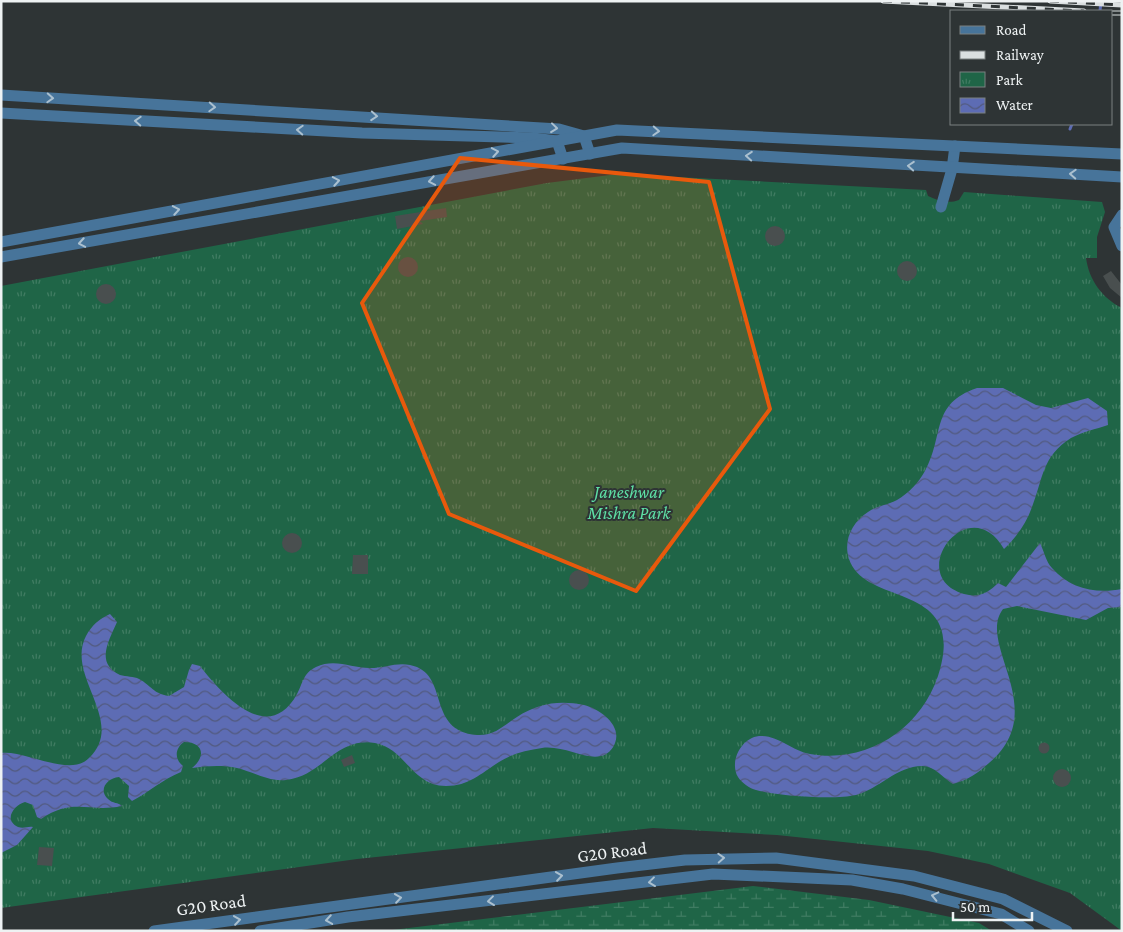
<svg xmlns="http://www.w3.org/2000/svg" width="1123" height="932" font-family="'Crimson Pro',serif">
<style>
.wetland{fill:url(#wetland-marsh)}
.park{fill:url(#park-tufts)}
.water{fill:url(#water-waves)}
.lines{fill:none;stroke-linecap:round;stroke-linejoin:round}
.stream{stroke:#5d6cb4;stroke-width:3}
.building{fill:#494f4f}
.minor{stroke:#47749a;stroke-width:11}
.rail-casing{stroke:#dadfe0;stroke-width:5}
.rail{stroke:#2e3435;stroke-width:3;stroke-dasharray:9;stroke-linecap:butt}
.oneway{stroke:#abc0cf}
.marked{fill:#e8590c;fill-opacity:0.2;stroke:#e8590c;stroke-width:4;stroke-linejoin:round}
.labels{text-anchor:middle;dominant-baseline:central;stroke-width:4;stroke-linejoin:round;paint-order:stroke}
.park-label{font-size:18px;font-style:italic;fill:#5ee0a5;stroke:#2e3435}
.street-label{font-size:18px;fill:#eef2f3;stroke:#2e3435}
</style>
<defs>
<pattern id="wetland-marsh" width="20" height="14" patternUnits="userSpaceOnUse" patternTransform="scale(1.25)"><rect width="20" height="14" fill="#1f6547"/><path d="M1 5h8M5 5V1M11 12h8M15 12V8" fill="none" stroke="#407c62"/></pattern>
<pattern id="park-tufts" width="24" height="20" patternUnits="userSpaceOnUse" patternTransform="scale(1.25)"><rect width="24" height="20" fill="#1f6547"/><path d="M3 7l-1-3M5 7V3M7 7l1-3M15 17l-1-3M17 17v-4M19 17l1-3" fill="none" stroke="#407c62"/></pattern>
<pattern id="water-waves" width="16" height="10" patternUnits="userSpaceOnUse" patternTransform="scale(1.25)"><rect width="16" height="10" fill="#5d6cb4"/><path d="M0 5q4-4 8 0t8 0" fill="none" stroke="#525a7e"/></pattern>
</defs>
<rect width="100%" height="100%" fill="#2e3435"/>
<path class="wetland" d="M753 886 869 900 979 923 992 931H384Z"/>
<path class="park" d="M618 174 926 190 928 196C938 201 949 204 959 200L964 192 1102 202 1105 212 1097 237V258H1086C1089 280 1102 298 1122 308V931L1070 893 989 864 928 851 777 835 653 828 357 859 1 908V286L547 183Z"/>
<g class="water">
<path d="M977 388H1003L1036 405 1051 408 1088 398 1107 411 1108 425C1096 429 1082 432 1071 438 1042 456 1043 479 1032 507 1026 524 1017 536 1004 549 969 488 903 576 964 594 979 598 988 593 998 583L1006 587 1040 543C1044 551 1046 562 1052 568 1070 589 1096 594 1122 589V607L1108 608 1086 620 1017 606 1003 609C976 644 1052 710 989 763 978 773 968 780 953 784 943 778 935 766 922 766 897 766 879 789 856 795 834 800 777 796 756 790 750 789 741 782 738 777 729 762 741 738 759 736 779 735 792 751 810 754 866 764 920 730 938 676 969 580 865 608 849 559 843 541 852 522 868 512 876 506 888 505 897 500 909 493 919 482 925 471 945 434 930 404 977 388Z"/>
<path d="M110 614 117 622C110 639 94 663 120 675 126 677 134 676 139 679 152 686 152 693 169 696L184 687 189 670 192 664 200 666C221 693 268 747 297 694 303 683 303 673 316 667 335 658 351 668 370 668 384 668 397 662 410 665 451 673 425 731 477 735 495 736 504 725 517 717 538 703 560 700 584 705 600 709 622 725 615 743 613 749 607 755 601 756 585 760 563 745 542 748 527 750 511 754 499 762 480 774 469 786 446 786 412 786 405 748 375 743 335 737 323 776 286 780 268 782 254 772 237 768 222 765 207 766 192 768 206 757 204 742 184 742 175 748 174 759 183 766L181 772C163 779 149 792 132 801L128 797 129 786 119 777C107 778 98 790 108 799 113 804 118 802 122 806 89 813 73 797 41 819L37 817 33 805 25 802C14 805 3 820 18 827 24 829 28 826 33 827L17 845 1 853V753C26 750 70 778 89 758 127 722 65 676 86 636 92 625 99 619 110 614Z"/>
</g>
<g class="lines">
<g class="stream">
<path d="M1100 11 1101 1"/>
<path d="M1070 129 1072 124"/>
</g>
</g>
<g class="building">
<path d="M446 208 447 217 420 221 423 224 397 229 395 216Z"/>
<circle cx="775" cy="236" r="10"/>
<circle cx="408" cy="267" r="10"/>
<circle cx="907" cy="271" r="10"/>
<path d="M1111 271 1122 285V298L1110 288 1103 276Z"/>
<circle cx="106" cy="294" r="10"/>
<circle cx="292" cy="543" r="10"/>
<path d="M353 555H368V574H352Z"/>
<circle cx="579" cy="580" r="10"/>
<circle cx="1044" cy="748" r="5.5"/>
<path d="M352 755 355 763 344 767 341 760Z"/>
<circle cx="1062" cy="778" r="9"/>
<path d="M39 847 54 848 52 866 37 865Z"/>
</g>
<g class="lines">
<g class="minor">
<path d="M1 95 559 129 584 136 590 154"/>
<path d="M1 113 362 133 533 138 557 141 563 159"/>
<path d="M941 207 952 169 955 146"/>
<path d="M1122 215 1114 227 1122 246"/>
<path d="M1 242 617 130 1122 154"/>
<path d="M1 257 622 148 1122 177"/>
<path d="M154 931 617 868 685 860 776 858 914 876 1003 899 1067 931"/>
<path d="M260 931 348 917 713 874 852 880 903 889 1001 914 1029 931"/>
</g>
<defs>
<g id="rail">
<path d="M883 1 1084 11"/>
<path d="M1050 1 1122 5"/>
<path d="M1112 13H1122"/>
</g>
</defs>
<use href="#rail" class="rail-casing"/>
<use href="#rail" class="rail"/>
</g>
<defs><path id="oneway-chevron" d="M-2-3.5L2.5 0L-2 3.5" fill="none" stroke-width="1.6" stroke-linecap="round" stroke-linejoin="round" transform="scale(1.25)"/></defs>
<g class="oneway">
<use href="#oneway-chevron" transform="translate(50 98) rotate(3)"/>
<use href="#oneway-chevron" transform="translate(212 107) rotate(3)"/>
<use href="#oneway-chevron" transform="translate(374 116) rotate(4)"/>
<use href="#oneway-chevron" transform="translate(138 121) rotate(-177)"/>
<use href="#oneway-chevron" transform="translate(554 128) rotate(6)"/>
<use href="#oneway-chevron" transform="translate(300 130) rotate(-177)"/>
<use href="#oneway-chevron" transform="translate(656 131) rotate(3)"/>
<use href="#oneway-chevron" transform="translate(495 152) rotate(-10)"/>
<use href="#oneway-chevron" transform="translate(749 156) rotate(-176)"/>
<use href="#oneway-chevron" transform="translate(911 166) rotate(-176)"/>
<use href="#oneway-chevron" transform="translate(1073 174) rotate(-177)"/>
<use href="#oneway-chevron" transform="translate(336 181) rotate(-10)"/>
<use href="#oneway-chevron" transform="translate(432 181) rotate(170)"/>
<use href="#oneway-chevron" transform="translate(176 210) rotate(-10)"/>
<use href="#oneway-chevron" transform="translate(82 243) rotate(170)"/>
<use href="#oneway-chevron" transform="translate(721 858) rotate(-3)"/>
<use href="#oneway-chevron" transform="translate(559 876) rotate(-8)"/>
<use href="#oneway-chevron" transform="translate(652 882) rotate(173)"/>
<use href="#oneway-chevron" transform="translate(935 896) rotate(-167)"/>
<use href="#oneway-chevron" transform="translate(398 898) rotate(-8)"/>
<use href="#oneway-chevron" transform="translate(491 901) rotate(173)"/>
<use href="#oneway-chevron" transform="translate(237 920) rotate(-8)"/>
<use href="#oneway-chevron" transform="translate(329 920) rotate(171)"/>
</g>
<path class="marked" d="M460 158 709 182 770 409 636 591 449 514 362 303Z"/>
<g class="labels">
<g class="park-label">
<text x="629" y="492">Janeshwar<tspan x="629" dy="21">Mishra Park</tspan></text>
</g>
<g class="street-label">
<text transform="translate(612 852) rotate(-7)">G20 Road</text>
<text transform="translate(211 905) rotate(-8)">G20 Road</text>
</g>
</g>
<rect width="1123" height="932" fill="none" stroke="#eef2f3" stroke-width="5"/>
<rect x="950" y="10" width="162" height="115" fill="#2e3435" stroke="#7b8081"/>
<rect x="960" y="26" width="25" height="8" fill="#47749a" stroke="#7b8081"/>
<text x="996" y="35" font-size="15" fill="#eef2f3">Road</text>
<rect x="960" y="51" width="25" height="8" fill="#dadfe0" stroke="#7b8081"/>
<text x="996" y="60" font-size="15" fill="#eef2f3">Railway</text>
<rect x="960" y="72" width="25" height="15" fill="url(#park-tufts)" stroke="#7b8081"/>
<text x="996" y="85" font-size="15" fill="#eef2f3">Park</text>
<rect x="960" y="98" width="25" height="15" fill="url(#water-waves)" stroke="#7b8081"/>
<text x="996" y="110" font-size="15" fill="#eef2f3">Water</text>
<path d="M953 912v8h79v-8" fill="none" stroke="#eef2f3" stroke-width="2.5"/>
<text x="960" y="912" font-size="15" fill="#eef2f3" stroke="#2e3435" stroke-width="4" paint-order="stroke">50 m</text>
</svg>
